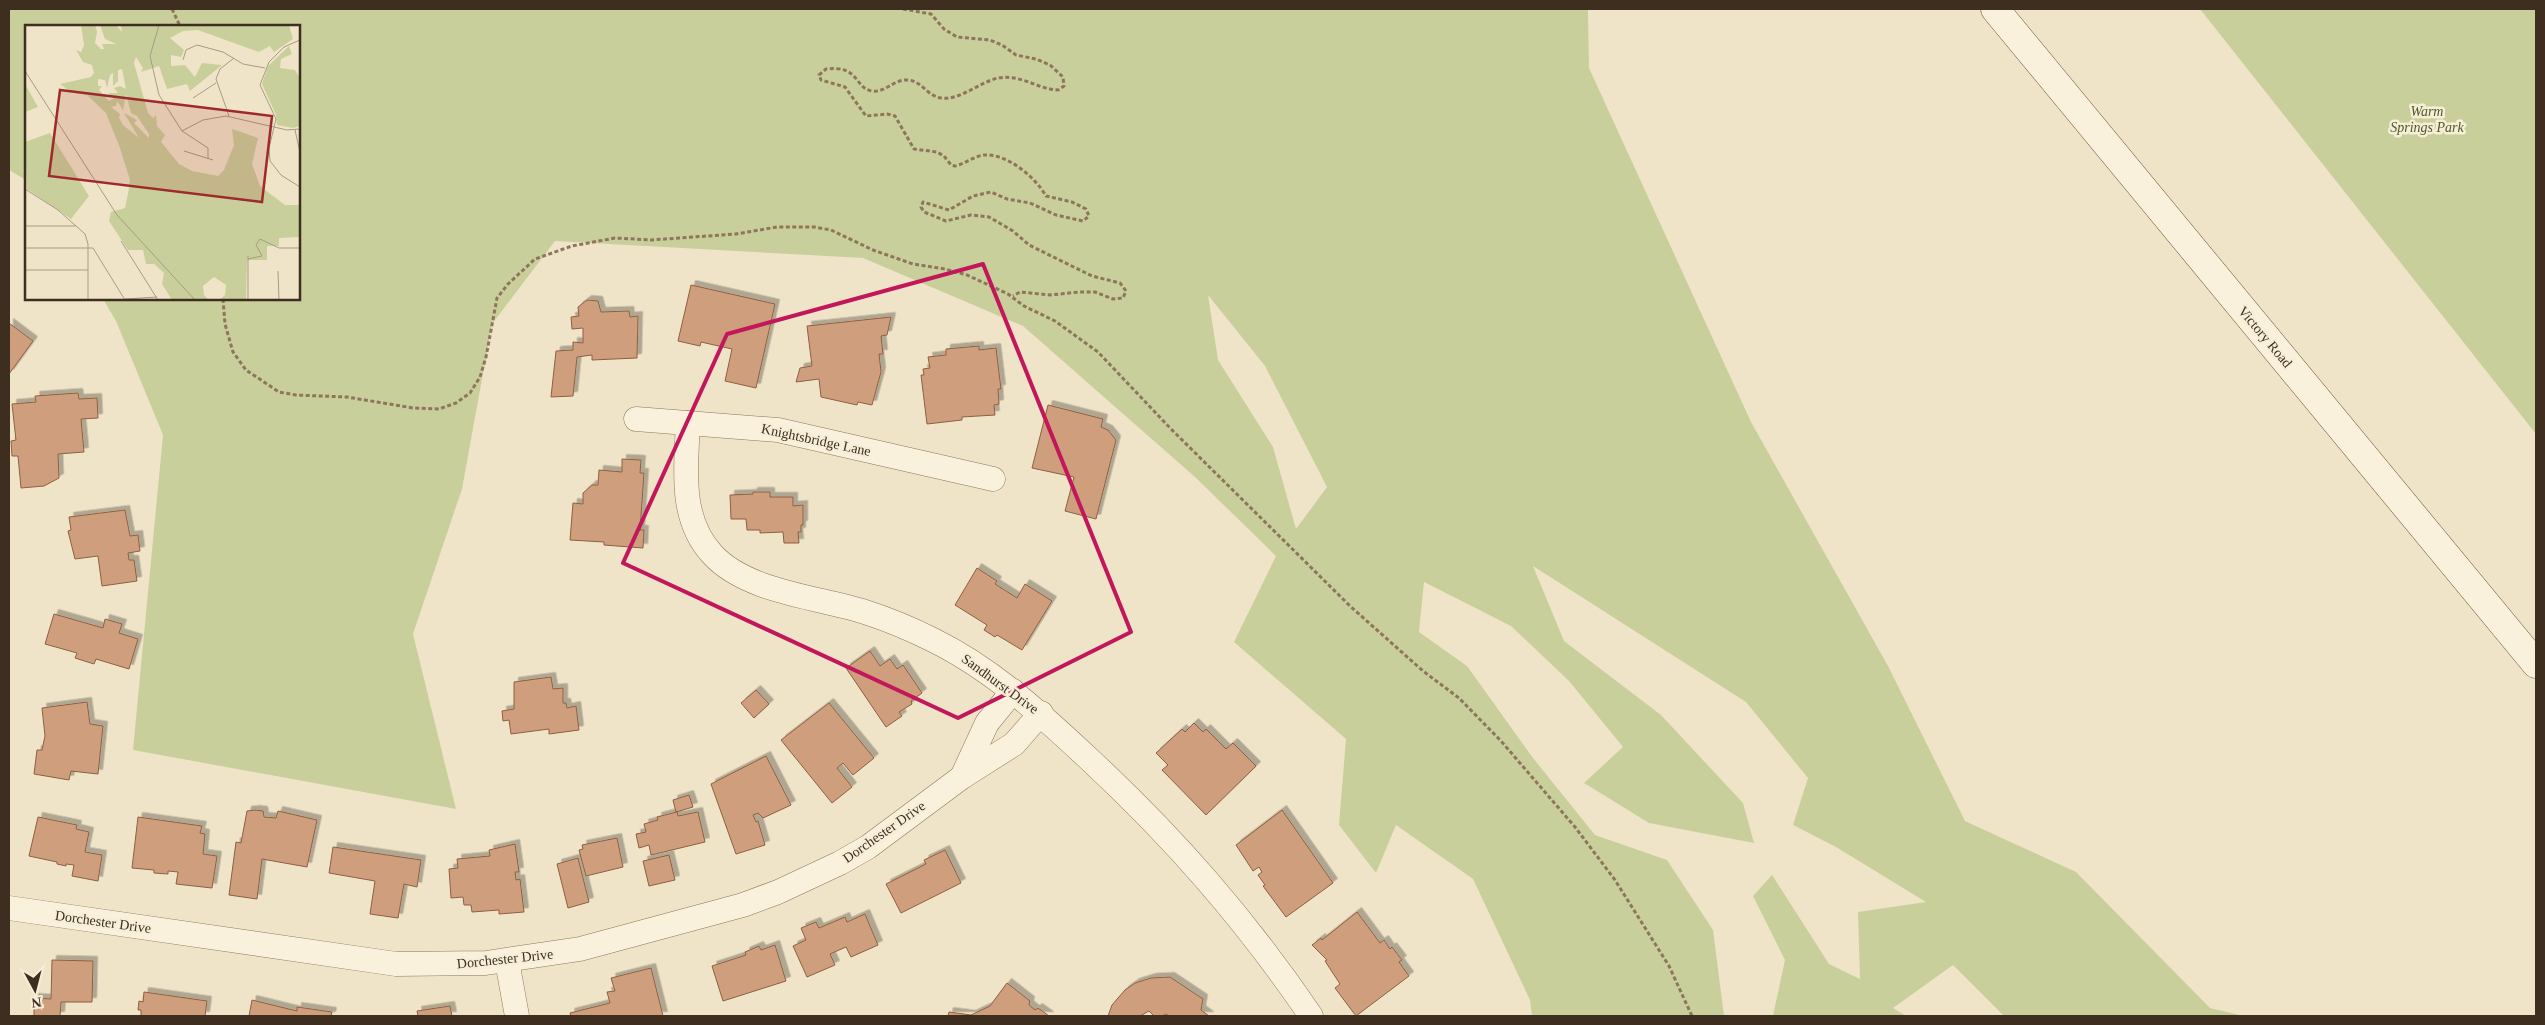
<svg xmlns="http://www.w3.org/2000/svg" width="2545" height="1025" font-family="'Times New Roman',serif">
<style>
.green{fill:#c9cf9b;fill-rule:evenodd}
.building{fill:#cf9f7d;stroke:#8d5f41;filter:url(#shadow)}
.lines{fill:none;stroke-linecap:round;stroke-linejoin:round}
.street-casing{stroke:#8d765c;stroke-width:25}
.secondary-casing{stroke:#6f573f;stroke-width:29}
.path{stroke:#8d765c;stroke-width:3;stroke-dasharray:4 2.5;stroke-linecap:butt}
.street{stroke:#faf1dc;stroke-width:24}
.secondary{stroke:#faf1dc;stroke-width:28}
.marked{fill:none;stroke:#c2185b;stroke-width:4;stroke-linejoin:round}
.labels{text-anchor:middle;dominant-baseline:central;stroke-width:5;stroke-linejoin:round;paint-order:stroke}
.park-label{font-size:14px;font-style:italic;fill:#4d5a26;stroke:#f7eed8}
.street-label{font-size:14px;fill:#3d2e20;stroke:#f7eed8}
.inset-road{fill:none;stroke:#a89b85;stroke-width:1}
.view{fill:#9e2a2b;fill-opacity:0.15;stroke:#9e2a2b;stroke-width:2.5}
.inset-edge{fill:none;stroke:#3d2e20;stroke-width:2.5}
</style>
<defs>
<filter id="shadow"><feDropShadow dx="4.5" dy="-4.5" stdDeviation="0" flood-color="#0004"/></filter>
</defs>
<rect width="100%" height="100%" fill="#f0e4c8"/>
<g class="green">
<path d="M9 9H1588L1589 68 1751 422 1888 666 1965 821 2076 872 2210 1008 2244 1016H2004L1953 965 1893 1008 1906 1016H1773L1785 960 1753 896 1772 875 1829 964 1860 979 1858 912 1926 902 1836 847 1793 825 1808 778 1746 702 1533 566 1564 641 1661 715 1743 803 1754 843 1649 823 1584 783 1623 747 1569 681 1511 626 1424 582 1419 632 1467 666 1533 758 1595 835 1667 860 1713 930 1724 1016H1532L1530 1000 1473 879 1396 825 1376 873 1339 825 1346 739 1234 642 1276 556 1195 477 1023 326 863 258 555 241 492 324 462 489 413 634 456 809 133 750 163 435 116 321 103 299H299V26H26V180L9 170ZM1208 295 1265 366 1327 487 1296 529 1273 447 1218 360Z"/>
<path d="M2200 9H2536V434Z"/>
</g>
<g class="building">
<path d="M691 285 775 304 756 388 725 381 732 349 701 342 700 346 678 341Z"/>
<path d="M587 300 598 301 601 312 629 311 630 317 638 316 637 358 592 360V355L577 357 573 396 551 397 556 351 573 350V342L583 343V328L572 329 571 317 579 316 578 307Z"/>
<path d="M891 317 887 335 881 336 883 354H879L881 372 872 405 858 402 857 405 821 397 819 379 796 382 800 368 812 366 807 326Z"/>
<path d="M9 323 33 341 9 374Z"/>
<path d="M979 346V350L996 348 1001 389H998L999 404 994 405 995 415 962 417V420L927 424 921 375H924L923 369 930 368 928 357 946 355V349Z"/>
<path d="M78 393 79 399 97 398 98 418 81 419 84 452 58 454 59 478 44 486 21 488 18 456H12L11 441 16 440 12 404 36 402 35 396Z"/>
<path d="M1048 405 1103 419 1101 427 1108 430 1116 440 1096 519 1065 511 1074 477 1032 468Z"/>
<path d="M622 459 641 460 640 473H644L640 530H644L643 548 604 545V542L570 540 573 503 583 504V493L592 485H598L599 470 622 472Z"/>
<path d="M753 492H770V497H793V506L803 505V525H801V532H798L799 543H784L783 532 760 533V530H747L746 519H731L730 495 753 494Z"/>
<path d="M125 510 130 536 138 535 140 551 128 553 129 560H134L137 581 102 586 98 556 75 559 68 531 71 530 69 517Z"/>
<path d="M977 568 997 581 995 584 1017 598 1025 584 1052 601 1022 650 997 635 995 637 984 630 987 625 955 605Z"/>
<path d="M54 614 103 628 105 619 122 624 119 633 138 639 129 669 96 659 94 664 75 658 77 653 45 644Z"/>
<path d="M870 651 880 666 890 659 897 669 903 665 922 693 911 701 912 704 899 712 902 716 886 727 846 668Z"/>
<path d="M551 677 553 689 563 688V703H566L567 708 576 706 579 730 549 734V729L511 734 509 720 503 721 502 711 514 709V682Z"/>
<path d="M756 690 769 704 754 718 741 703Z"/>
<path d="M87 702 90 724 103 726 98 774 71 771 69 780 34 774 37 750H42L45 736 42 708Z"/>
<path d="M829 703 874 758 853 775 843 763 837 768 852 787 832 803 781 740Z"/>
<path d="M1194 723 1203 732 1206 729 1226 749 1233 743 1256 766 1206 815 1162 770 1168 765 1156 753 1182 729 1185 732Z"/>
<path d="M766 756 791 805 763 818 758 813 753 815 756 822 758 821 765 845 736 854 711 784Z"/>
<path d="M689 795 693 807 676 812 673 800Z"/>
<path d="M255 810 263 811 264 817 276 818 278 811 317 820 307 867 262 859 257 899 229 895 236 842 241 843 247 811Z"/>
<path d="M1282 810 1333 883 1286 917 1263 886 1265 885 1258 875 1262 872 1259 867 1253 871 1236 845Z"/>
<path d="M677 812 678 816 698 812 705 842 651 855 649 845 639 848 636 834 646 832 644 824 658 820 657 817Z"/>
<path d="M38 817 77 825 76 829 89 832 85 852 102 855 98 881 72 876 74 865 66 864V866L57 864V862L29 856Z"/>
<path d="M138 817 202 826 200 833 205 834 203 854 217 856 212 888 176 884 178 872 168 871V874L154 873V870L132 868Z"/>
<path d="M617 838 623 867 586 876 579 850 583 849 582 845Z"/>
<path d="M515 844 519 872H515L516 880 520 879 524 912 499 914V910L472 912 471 905H464L463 897 451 898 449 869 458 868 457 859 490 856 489 850Z"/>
<path d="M333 847 421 860 417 887 404 884 398 918 370 914 375 881 329 873Z"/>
<path d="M945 850 961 883 901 913 886 884 926 864 924 860Z"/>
<path d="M669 855 675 880 649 886 643 861Z"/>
<path d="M578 858 589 902 568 908 557 864Z"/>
<path d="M1357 912 1380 943 1384 940 1390 949 1392 947 1402 960 1399 962 1409 976 1356 1016 1335 988 1340 984 1325 961 1327 960 1312 945 1321 938 1322 940Z"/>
<path d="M865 914 878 945 851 957 846 947 830 954 835 965 807 977 793 946 806 940 801 928 816 922 819 928 845 917 847 922Z"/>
<path d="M775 945 786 981 723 1001 712 966 746 955 745 952 759 946 761 950Z"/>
<path d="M52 960 93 961 92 1002H61L60 1016H34V998L51 999Z"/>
<path d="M651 968 663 1016H571L570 1013 610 1003 607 992 615 991 611 978Z"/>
<path d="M1170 977 1203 999 1201 1010 1209 1016H1169L1166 1014 1162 1016H1154L1149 1011 1140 1016H1108L1112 1005 1125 990 1135 983 1151 978Z"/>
<path d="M1007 983 1030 1001 1029 1005 1035 1010 1038 1008 1049 1016H948L949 1012 971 1015 990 1006Z"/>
<path d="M144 992 207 1001 205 1016H141V1010H138L139 1001 143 1002Z"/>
<path d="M252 1000 297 1011V1007L332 1012 331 1016H249Z"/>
<path d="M450 1006 452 1016H418L417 1011Z"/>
</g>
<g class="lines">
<defs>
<g id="street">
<path d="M636 419 778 430 993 479"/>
<path d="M688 423C686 468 679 518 712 554 746 592 818 597 865 612 887 619 911 629 933 640 992 669 1041 714 1089 759 1175 839 1245 919 1311 1016"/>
<path d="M962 777 987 723 1013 691"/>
<path d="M9 908 396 964 486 963 580 949 743 905 778 892 840 863 868 847 962 777 1014 744 1041 713"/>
<path d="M507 961 517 1016"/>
</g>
<path id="secondary" d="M1995 9 2536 664"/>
</defs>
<use href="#street" class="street-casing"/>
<use href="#secondary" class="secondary-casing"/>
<g class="path">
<path d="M172 9 180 26"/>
<path d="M903 9 931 14 944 29 957 37 990 40 1002 45 1016 55 1036 59 1050 65 1063 77 1064 86 1058 90C1037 89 1021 74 998 78 980 82 959 101 941 98 927 96 922 81 908 80 894 79 885 93 872 91 854 88 860 65 826 69L819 75 821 80 845 87 866 116 887 114 895 116 914 149 937 152 944 156 951 165 955 166C965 164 974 156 984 155 1007 153 1036 178 1046 196L1072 202 1086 209 1089 216 1083 221 1056 215 1030 203 1007 199 991 192 973 196 949 210 923 202 921 207 924 212 946 221 971 215 989 217 1013 231 1029 245 1092 276 1120 283 1126 291 1123 298 1113 299 1095 292H1079L1050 295 1020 292 1013 296"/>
<path d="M223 299 225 324 233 352 246 370 279 392 296 395 347 397 413 408 439 409 456 403 470 393 480 377 486 357 497 298 508 284 535 259 572 246 615 238 651 240 736 234 777 227H814L831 230 873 250 913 264 945 269 967 275 1008 294 1024 306 1055 321 1098 352 1171 429 1350 606 1423 671 1459 698 1501 741 1575 827 1615 880 1669 966 1692 1016"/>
</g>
<use href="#street" class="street"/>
<use href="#secondary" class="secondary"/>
</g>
<path class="marked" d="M983 264 1131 632 958 718 623 563 727 334Z"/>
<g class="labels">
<g class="park-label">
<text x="2427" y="111">Warm<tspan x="2427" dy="16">Springs Park</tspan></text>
</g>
<g class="street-label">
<text transform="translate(2265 337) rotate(50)">Victory Road</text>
<text transform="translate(816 440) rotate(12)">Knightsbridge Lane</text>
<text transform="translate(1000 684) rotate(36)">Sandhurst Drive</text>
<text transform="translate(884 832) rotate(-35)">Dorchester Drive</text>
<text transform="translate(103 922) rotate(8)">Dorchester Drive</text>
<text transform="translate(505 959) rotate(-6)">Dorchester Drive</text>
</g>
</g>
<g transform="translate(25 25)">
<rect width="275" height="275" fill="#f0e4c8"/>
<path d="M56 0H70L72 7 70 18 76 24H79L77 19H91L80 14 75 0H91L97 7 96 0H264L268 14 249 27 245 21 234 27 173 5 158 6 145 13 159 25 156 32 146 30V41L160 40 170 52 177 38 197 40 165 66 162 59 142 64 134 41 116 47 118 43 111 32 109 38 123 88 128 93 131 90 132 101 140 110 136 117 154 139 167 146 193 151 199 145 209 120 207 104 233 113 227 139 235 161 260 180H275V212L254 213V221H242V235H222L221 275H194L200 270 201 260 189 252 178 261 179 270 184 275H147L137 259 139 248 129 239H121L118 225H103L84 196 86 187 100 183 103 169 105 155 95 123 81 88 62 70 46 67 35 59 66 52 69 48 67 40 58 37 51 25 56 27 59 20ZM97 44 101 64 95 61 89 63 93 68H83L89 73 84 76 74 65 77 61H73V54L80 55 82 63 85 50 88 48V61L93 56V45ZM101 69 106 88 112 91 124 109V113L109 98 112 95 99 88 114 113 98 100 94 93 95 89 86 82 91 81 92 76 98 85ZM264 21 267 29 256 34 255 43 270 45 275 53V101L268 103 252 100 251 90 237 59 243 41ZM0 59 13 82 0 87ZM25 108 64 171 46 194 2 164 0 117Z" fill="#c9cf9b" fill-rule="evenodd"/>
<path class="inset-road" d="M134 0 125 31 134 70 157 106 183 123V134M275 15 259 22 244 37 235 60 251 94 244 123 245 136 256 150 275 162M158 35 161 25 172 20 198 27 218 39 240 43M0 46 92 190 170 275M168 73 191 58M204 91 191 54 195 44 209 33M270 105 275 127M157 106 178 95 201 91 262 105 275 104M159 126 188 135M0 164 33 185 60 209 63 219V275M0 201H51M96 216 133 275M0 223H68L100 275M223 231V275M223 234 237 231 231 220 235 214 254 223H275M0 245H63M253 246 254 275M100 274 132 272"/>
<path class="view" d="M35 65 247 91 237 177 24 151Z"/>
<rect width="275" height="275" class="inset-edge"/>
</g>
<rect width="2545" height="1025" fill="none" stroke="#3d2e20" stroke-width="20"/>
<g transform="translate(35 990) rotate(173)" stroke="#f7eed8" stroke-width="4" paint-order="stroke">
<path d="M0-4L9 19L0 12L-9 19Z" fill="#3d2e20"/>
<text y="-8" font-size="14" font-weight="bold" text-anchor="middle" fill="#3d2e20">N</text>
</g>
</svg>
